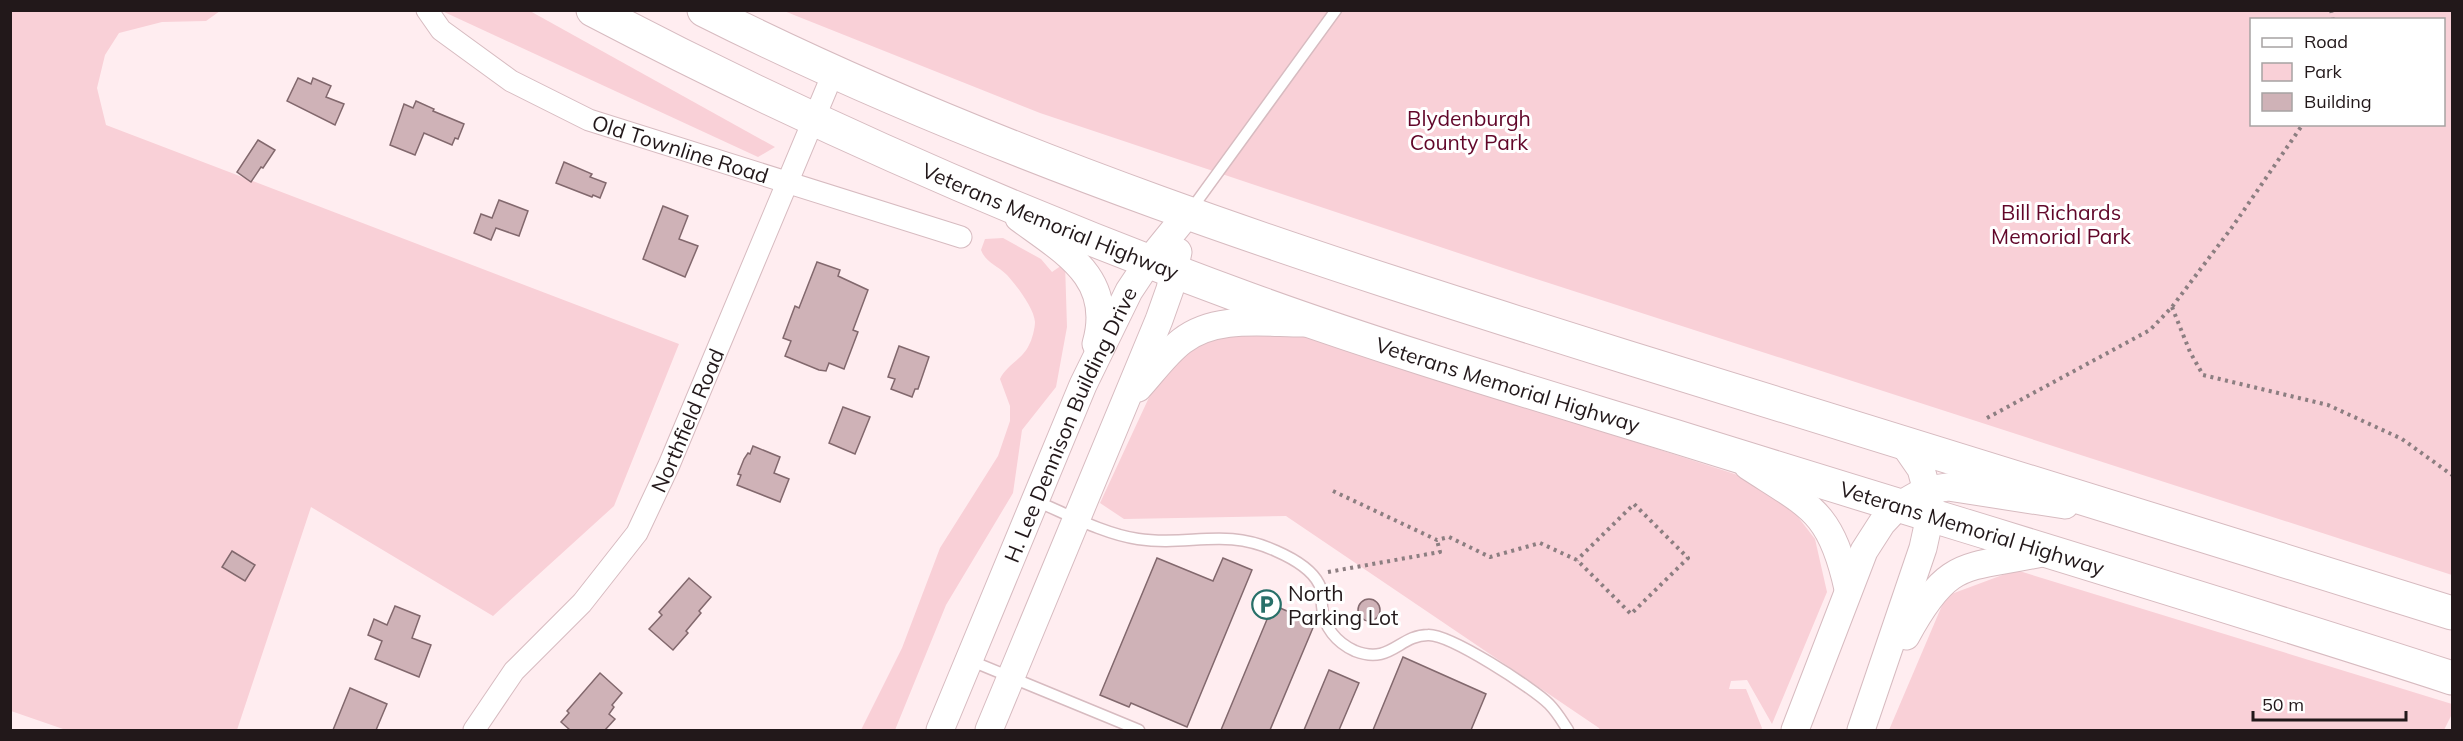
<svg xmlns="http://www.w3.org/2000/svg" width="2463" height="741" font-family="Mulish,sans-serif">
<style>
.green{fill:#f9d0d7;fill-rule:evenodd}
.building{fill:#cfb2b7;stroke:#82686d;stroke-width:1.5}
.lines{fill:none;stroke-linecap:round;stroke-linejoin:round}
.service-casing{stroke:#d7bbc0;stroke-width:13}
.minor-casing{stroke:#d7bbc0;stroke-width:23}
.tertiary-casing{stroke:#d7bbc0;stroke-width:29}
.trunk-casing{stroke:#d7bbc0;stroke-width:35}
.path{stroke:#8c7e81;stroke-width:4;stroke-dasharray:3 4.5;stroke-linecap:butt}
.service{stroke:#fff;stroke-width:10}
.minor{stroke:#fff;stroke-width:21}
.tertiary{stroke:#fff;stroke-width:27}
.trunk{stroke:#fff;stroke-width:33}
.labels{text-anchor:middle;dominant-baseline:central;stroke-width:6;stroke-linejoin:round;paint-order:stroke}
.park-label{font-size:21px;fill:#610629;stroke:#fff}
.street-label{font-size:21px;fill:#22181a;stroke:#fff}
.poi-label{font-size:21px;fill:#22181a;stroke:#fff;text-anchor:start}
</style>
<rect width="100%" height="100%" fill="#ffedf0"/>
<g class="green">
<path d="M11 11H220L206 21 162 22 119 33 105 55 97 88 106 125 679 344 614 506 493 616 311 507 237 730H66L11 711Z"/>
<path d="M442 11H530L775 147 758 157Z"/>
<path d="M784 11H2452V575L1518 273 1040 113ZM2252 20H2444V124H2252Z"/>
<path d="M1003 238 1041 259 1052 272 1065 263 1067 327 1056 387 1022 430 1013 493 946 605 895 730H861L902 648 940 548 998 456 1010 421V406L1000 379C1006 365 1023 359 1029 345 1032 340 1035 328 1035 322 1034 308 1016 285 1007 275 997 265 986 263 981 250L985 239Z"/>
<path d="M1228 328H1282L1775 487 1815 539 1827 592 1772 724 1747 680 1731 681 1729 689H1746L1762 728 1761 730H1600L1599 728 1286 516 1124 519 1100 503 1152 391 1186 345Z"/>
<path d="M2016 570 2452 704V714L2444 730H1889L1946 596Z"/>
</g>
<g class="building">
<path d="M298 78 311 84 313 78 331 86 326 97 344 104 335 125 287 101Z"/>
<path d="M416 101 434 109 433 111 464 124 458 139 455 138 452 145 424 133 415 155 390 145 404 104 413 108Z"/>
<path d="M258 140 275 150 263 168 261 167 251 182 237 172Z"/>
<path d="M564 162 592 174 590 177 606 183 600 198 593 195 592 197 556 183Z"/>
<path d="M499 200 528 211 519 236 496 228 491 240 474 233 481 214 492 218Z"/>
<path d="M663 206 688 216 679 239 698 246 685 277 643 259Z"/>
<path d="M817 262 840 270 838 276 868 290 853 330 858 332 844 369 829 363 826 371 819 370 785 356 791 341 783 338 795 306 799 308Z"/>
<path d="M899 346 929 357 918 389H915L912 397 891 389 895 379 888 377Z"/>
<path d="M843 407 870 417 855 454 829 443Z"/>
<path d="M753 446 780 457 774 473 789 479 780 502 737 485 741 475 738 474 744 459 748 453 750 454Z"/>
<path d="M232 551 255 565 245 581 222 567Z"/>
<path d="M1157 558 1213 581 1223 558 1252 570 1187 727 1131 703 1129 707 1100 695Z"/>
<path d="M689 578 711 597 699 611 701 613 686 631 688 633 673 650 649 629 662 615 659 612Z"/>
<circle cx="1369" cy="610" r="11"/>
<path d="M1273 605 1315 623 1270 730H1221Z"/>
<path d="M395 606 420 616 412 638 431 645 419 677 375 659 382 641 368 635 374 619 387 625Z"/>
<path d="M1403 657 1486 694 1471 730H1373Z"/>
<path d="M1329 670 1359 683 1339 730H1304Z"/>
<path d="M600 673 622 693 612 705 614 707 609 714 615 719 605 730H570L561 722 569 713 567 711Z"/>
<path d="M350 688 387 704 376 730H333Z"/>
</g>
<g class="lines">
<defs>
<g id="service">
<path d="M1190 211 1336 10"/>
<path d="M1036 501C1067 514 1104 534 1138 539 1189 547 1224 527 1276 551 1292 558 1311 568 1319 584 1323 591 1321 598 1322 606 1323 627 1337 643 1355 651 1391 665 1399 635 1428 635 1450 634 1533 688 1549 704 1557 712 1562 721 1568 730"/>
<path d="M969 660 1139 730"/>
</g>
<g id="minor">
<path id="s1" d="M427 10 441 30 511 81 589 120 961 237"/>
<path id="s2" d="M474 730 514 671 582 603 637 533 669 465 834 71"/>
</g>
<g id="tertiary">
<path d="M1019 218C1065 252 1115 278 1096 344"/>
<path d="M1138 388C1152 373 1165 354 1182 341 1215 315 1264 323 1303 323"/>
<path d="M1748 466C1811 507 1831 511 1848 589"/>
<path d="M1906 636C1950 555 1965 570 2046 552"/>
<path id="s3" d="M940 730 1083 385 1129 291 1149 261 1188 213"/>
<path d="M989 730 1159 320 1170 289 1178 252"/>
<path d="M1795 730 1864 551 1882 523 1898 506 1926 490 1948 487 2065 505"/>
<path d="M1861 730 1923 548 1930 516V502L1921 469 1903 443"/>
</g>
<g id="trunk">
<path id="s4" d="M593 10C805 121 1024 217 1248 299 1388 350 1531 392 1674 436 1933 517 2194 594 2452 678"/>
<path d="M704 10C998 158 1313 259 1626 357 1902 442 2177 527 2452 613"/>
</g>
</defs>
<use href="#service" class="service-casing"/>
<use href="#minor" class="minor-casing"/>
<use href="#tertiary" class="tertiary-casing"/>
<use href="#trunk" class="trunk-casing"/>
<g class="path">
<path d="M2331 10 2333 20"/>
<path d="M2172 307 2190 352 2203 375 2328 405 2402 439 2452 475"/>
<path d="M1987 418 2150 330 2172 307 2233 226 2303 124"/>
<path d="M1333 491 1437 540 1449 537 1490 557 1540 543 1577 560 1631 614 1688 558 1634 504 1577 560"/>
<path d="M1328 572 1440 552 1437 540"/>
</g>
<use href="#service" class="service"/>
<use href="#minor" class="minor"/>
<use href="#tertiary" class="tertiary"/>
<use href="#trunk" class="trunk"/>
</g>
<defs>
<symbol id="parking-ring" viewBox="-11 -11 22 22"><circle r="9.5" fill="#fff" stroke="#287069" stroke-width="1.5"/><path d="M-3.5-5.5H1a3.5 3.5 0 0 1 0 7H-1V5.5H-3.5ZM-1-3.4V-.6H.8a1.4 1.4 0 0 0 0-2.8Z" fill="#287069"/></symbol>
</defs>
<g fill-rule="evenodd">
<use href="#parking-ring" x="1250" y="588" width="33" height="33"/>
</g>
<g class="labels">
<g class="park-label">
<text x="1469" y="118">Blydenburgh<tspan x="1469" dy="24">County Park</tspan></text>
<text x="2061" y="212">Bill Richards<tspan x="2061" dy="24">Memorial Park</tspan></text>
</g>
<g class="street-label">
<text stroke="none"><textPath href="#s1" startOffset="294">Old Townline Road</textPath></text>
<text stroke="none"><textPath href="#s4" startOffset="504">Veterans Memorial Highway</textPath></text>
<text stroke="none"><textPath href="#s4" startOffset="990">Veterans Memorial Highway</textPath></text>
<text stroke="none"><textPath href="#s2" startOffset="380">Northfield Road</textPath></text>
<text stroke="none"><textPath href="#s3" startOffset="332">H. Lee Dennison Building Drive</textPath></text>
<text stroke="none"><textPath href="#s4" startOffset="1476">Veterans Memorial Highway</textPath></text>
</g>
<g class="poi-label">
<text x="1288" y="593">North<tspan x="1288" dy="24">Parking Lot</tspan></text>
</g>
</g>
<rect width="2463" height="741" fill="none" stroke="#22181a" stroke-width="24"/>
<rect x="2250" y="18" width="195" height="108" fill="#ffffff" stroke="#a7a3a3" stroke-width="1.5"/>
<rect x="2262" y="38" width="30" height="9" fill="#ffffff" stroke="#a7a3a3" stroke-width="1.5"/>
<text x="2304" y="48" font-size="18" fill="#22181a">Road</text>
<rect x="2262" y="63" width="30" height="18" fill="#f9d0d7" stroke="#a7a3a3" stroke-width="1.5"/>
<text x="2304" y="78" font-size="18" fill="#22181a">Park</text>
<rect x="2262" y="93" width="30" height="18" fill="#cfb2b7" stroke="#a7a3a3" stroke-width="1.5"/>
<text x="2304" y="108" font-size="18" fill="#22181a">Building</text>
<path d="M2253 711v9h153v-9" fill="none" stroke="#22181a" stroke-width="3"/>
<text x="2262" y="711" font-size="18" fill="#22181a" stroke="#ffffff" stroke-width="4.5" paint-order="stroke">50 m</text>
</svg>
